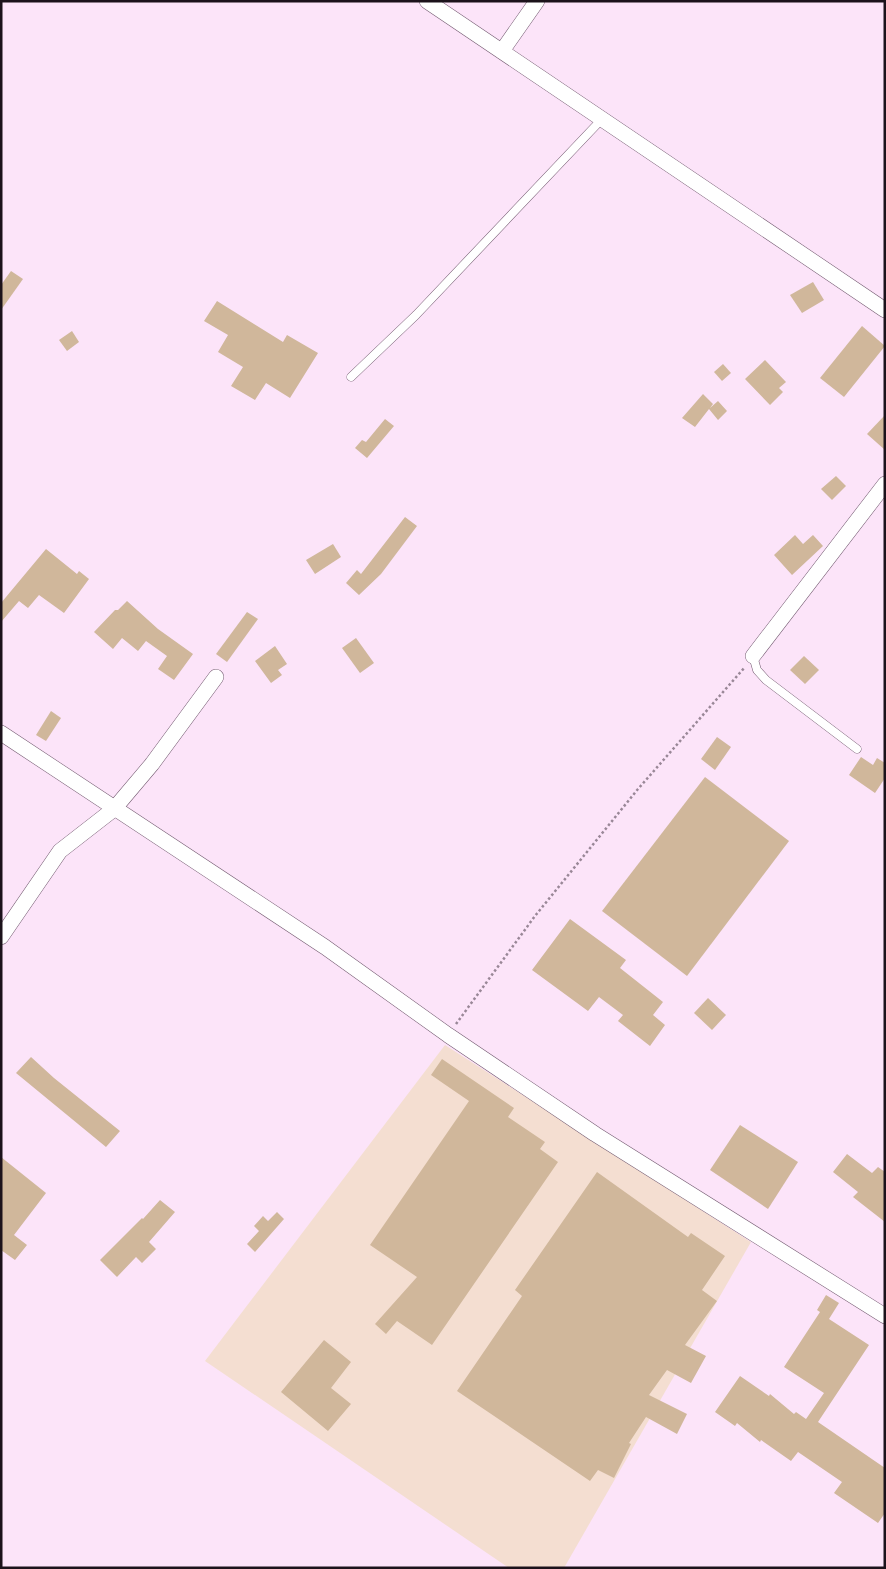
<svg xmlns="http://www.w3.org/2000/svg" width="886" height="1569" font-family="Barlow,sans-serif">
<style>
.commercial{fill:#f4ded1}
.building{fill:#d0b79b}
.lines{fill:none;stroke-linecap:round;stroke-linejoin:round}
.lane-casing{stroke:#735a70;stroke-width:9}
.street-casing{stroke:#735a70;stroke-width:16}
.path{stroke:#998797;stroke-width:2.5;stroke-dasharray:2.5 2.5;stroke-linecap:butt}
.lane{stroke:#fff;stroke-width:8}
.street{stroke:#fff;stroke-width:15}
</style>
<rect width="100%" height="100%" fill="#fce4f9"/>
<path class="commercial" d="M445 1045 751 1242 564 1568H509L205 1361Z"/>
<g class="building">
<path d="M11 271 23 279 1 310V285Z"/>
<path d="M813 282 824 300 802 313 790 295Z"/>
<path d="M217 301 283 342 287 335 318 353 290 398 266 383 255 400 231 386 243 367 218 352 228 335 204 321Z"/>
<path d="M862 326 885 346 844 397 820 378Z"/>
<path d="M72 331 79 342 67 351 59 340Z"/>
<path d="M765 360 786 382 779 388 783 392 770 405 745 379Z"/>
<path d="M723 364 731 373 722 381 714 372Z"/>
<path d="M703 394 713 404 710 408 718 401 727 411 718 420 709 409 695 427 682 418Z"/>
<path d="M885 415V450L867 434Z"/>
<path d="M385 419 394 426 367 458 355 448 362 440 366 442Z"/>
<path d="M836 476 846 486 832 500 821 489Z"/>
<path d="M405 517 417 526 381 574 359 595 346 583 357 570 361 574Z"/>
<path d="M795 535 803 544 813 535 823 546 792 575 774 555Z"/>
<path d="M333 544 341 557 315 574 306 560Z"/>
<path d="M46 549 77 574 79 571 89 579 64 613 39 595 28 608 19 601 1 622V603Z"/>
<path d="M127 601 158 629 193 654 174 680 158 669 167 656 146 641 138 651 122 638 113 649 94 632 115 610H118Z"/>
<path d="M247 612 258 619 227 662 216 654Z"/>
<path d="M356 638 374 663 360 673 342 648Z"/>
<path d="M275 646 287 664 278 670 282 675 271 683 255 661Z"/>
<path d="M804 656 819 670 805 684 790 670Z"/>
<path d="M51 711 61 718 46 741 36 735Z"/>
<path d="M717 737 731 747 715 770 701 759Z"/>
<path d="M861 757 873 765 877 758 885 763V778L875 793 849 775Z"/>
<path d="M705 777 789 841 687 976 602 911Z"/>
<path d="M570 919 626 960 620 968 663 1002 653 1015 665 1025 650 1046 618 1021 623 1015 599 997 588 1011 532 970Z"/>
<path d="M708 998 726 1015 712 1030 694 1013Z"/>
<path d="M31 1057 54 1078 120 1131 106 1147 16 1073Z"/>
<path d="M442 1059 514 1108 508 1117 545 1142 540 1149 558 1162 432 1345 397 1321 386 1334 375 1324 417 1277 370 1245 469 1101 431 1075Z"/>
<path d="M740 1125 798 1162 768 1209 710 1170Z"/>
<path d="M847 1154 872 1173 878 1167 885 1172V1222L853 1197 858 1192 833 1172Z"/>
<path d="M1 1157 46 1193 14 1235 27 1245 15 1260 1 1250Z"/>
<path d="M597 1172 688 1237 691 1233 725 1256 702 1290 717 1301 685 1345 706 1356 691 1383 667 1370 649 1395 687 1414 677 1434 646 1417 629 1443 631 1444 614 1478 598 1470 590 1481 457 1391 522 1296 515 1290Z"/>
<path d="M160 1200 175 1212 149 1242 156 1249 142 1263 136 1257 117 1277 100 1260 142 1218 143 1219Z"/>
<path d="M277 1212 284 1219 255 1252 247 1244 259 1231 254 1226 263 1216 268 1221Z"/>
<path d="M826 1295 839 1303 829 1319 869 1345 818 1422 885 1468V1513L878 1523 834 1493 842 1482 798 1452 791 1461 761 1440 760 1442 737 1423 735 1426 715 1412 740 1376 769 1396 770 1394 794 1414 796 1412 806 1419 824 1393 784 1367 820 1312 817 1310Z"/>
<path d="M324 1340 351 1362 331 1388 351 1404 328 1431 281 1392Z"/>
</g>
<g class="lines">
<defs>
<g id="lane">
<path d="M351 377 416 315 602 119"/>
<path d="M753 656 757 670 766 680 857 749"/>
</g>
<g id="street">
<path d="M427 1 885 310"/>
<path d="M502 51 537 1"/>
<path d="M753 656 885 484"/>
<path d="M1 733 325 947 448 1035 595 1134 885 1316"/>
<path d="M1 937 60 851 114 809 152 764 216 677"/>
</g>
</defs>
<use href="#lane" class="lane-casing"/>
<use href="#street" class="street-casing"/>
<path class="path" d="M456 1024 535 916 638 789 745 667"/>
<use href="#lane" class="lane"/>
<use href="#street" class="street"/>
</g>
<rect width="886" height="1569" fill="none" stroke="#1c121b" stroke-width="5"/>
</svg>
